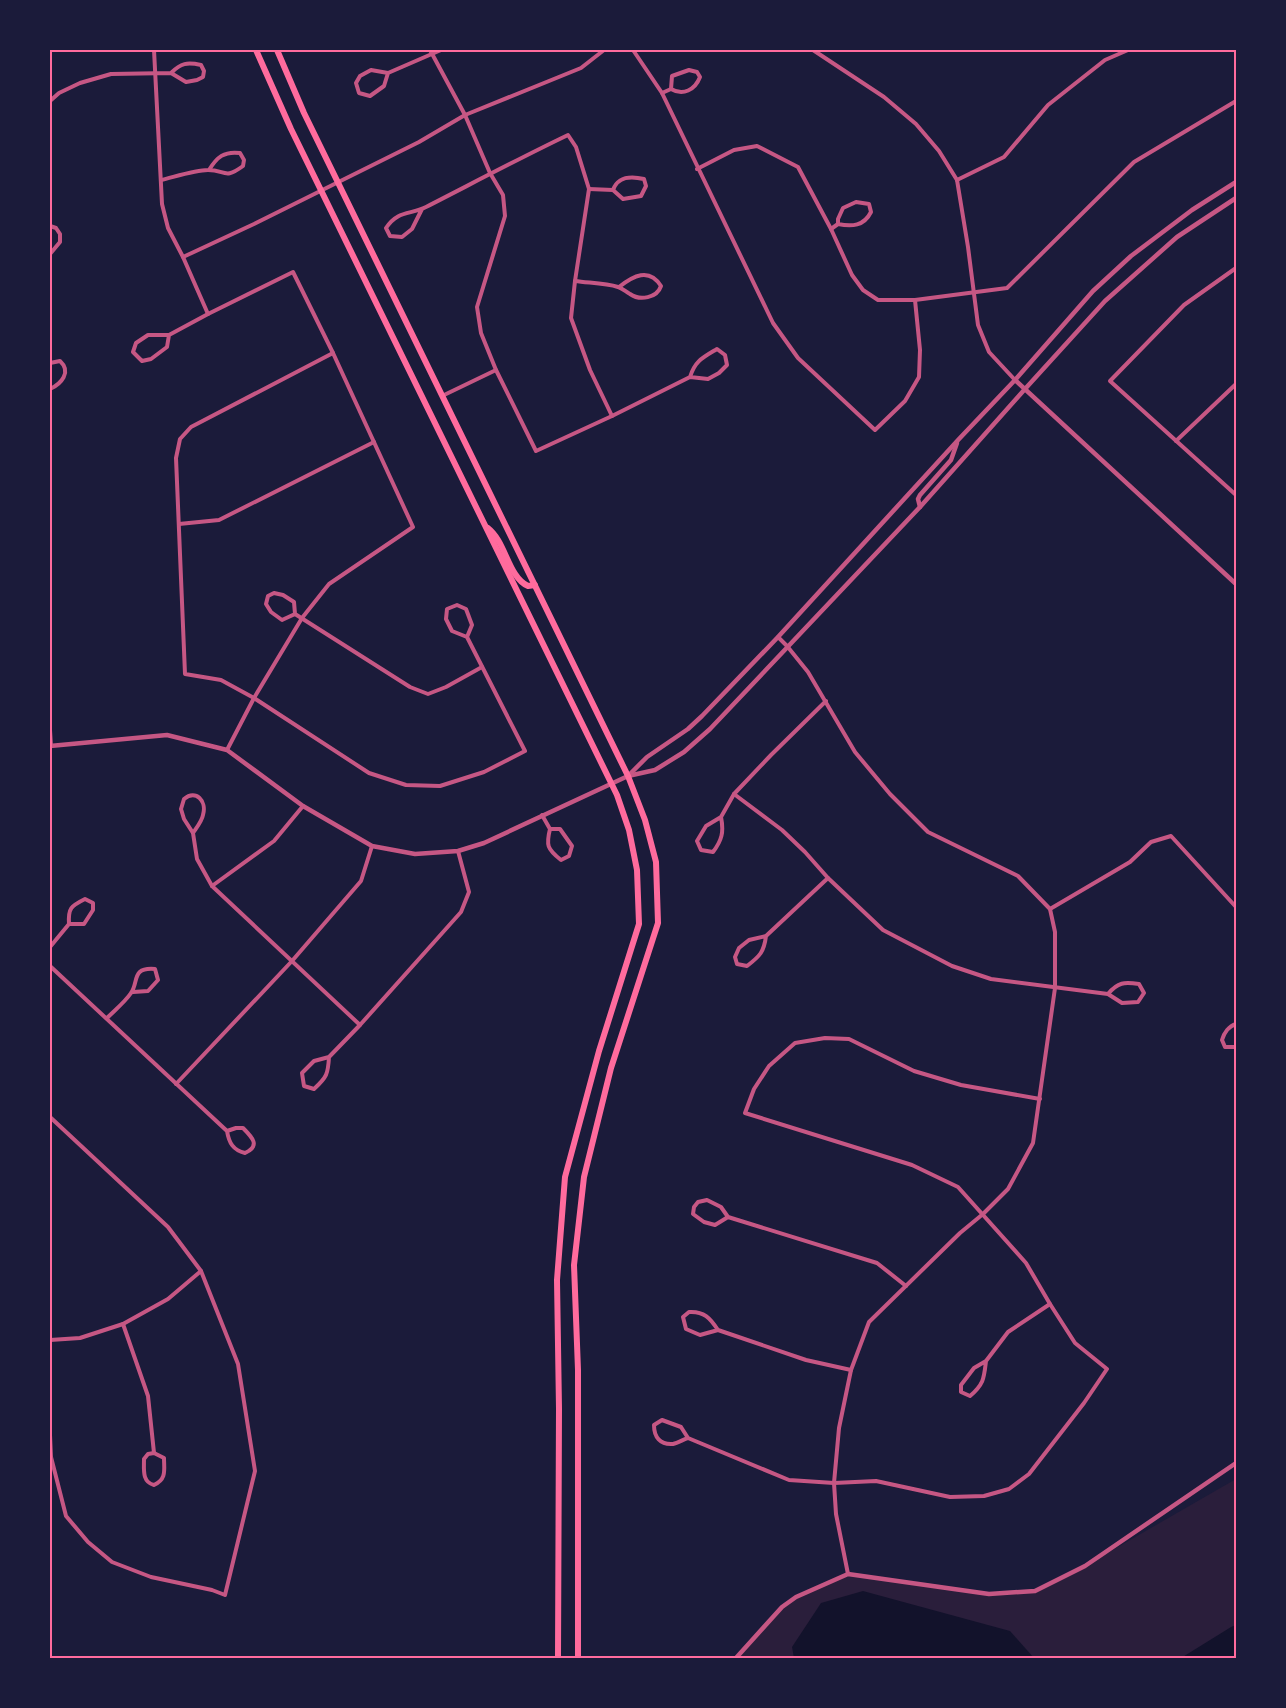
<svg xmlns="http://www.w3.org/2000/svg" width="1286" height="1708" font-family="'Fira Sans',sans-serif">
<style>
.green{fill:#2a1e3b}
.water{fill:#12122b}
.lines{fill:none;stroke-linecap:round;stroke-linejoin:round}
.minor{stroke:#c65784;stroke-width:4}
.tertiary{stroke:#c65784;stroke-width:4.5}
.primary{stroke:#ff6b9d;stroke-width:6}
.neatline{fill:none;stroke:#ff6b9d;stroke-width:2}
</style>
<rect width="100%" height="100%" fill="#1b1b3a"/>
<path class="green" d="M1236 1479V1658H739L738 1657 782 1607 796 1597 848 1574 989 1594 1035 1591 1085 1566Z"/>
<g class="water">
<path d="M863 1591 1010 1631 1034 1658H794L792 1647 821 1603Z"/>
<path d="M1236 1625V1658H1181L1231 1627Z"/>
</g>
<g class="lines">
<g class="minor">
<path d="M154 50 162 204 168 228 183 257 208 314"/>
<path d="M430 50 465 115 490 173 503 195 505 216 477 307 481 333 496 370 536 451 612 416 690 377 708 379 719 373 727 365 725 355 717 349C702 358 695 361 690 377"/>
<path d="M633 50 662 93 773 323 798 358 875 430 905 401 919 377 920 350 915 300"/>
<path d="M813 50 884 97 916 124 939 151 957 180 968 247 978 325 989 352 1015 380"/>
<path d="M388 73 384 86 370 96 359 93 356 83 360 76 371 70 388 73 441 50"/>
<path d="M662 93 671 89C683 96 695 90 700 77L697 72 689 70 672 76 671 89"/>
<path d="M50 101 59 93 80 83 111 74 171 73 186 82 197 80 203 77 204 71 201 65C187 62 181 63 171 73"/>
<path d="M697 169 734 150 757 146 798 167 831 229 852 275 863 290 878 300H915L1007 288 1134 162 1236 101"/>
<path d="M161 180C174 177 195 170 208 170 226 170 224 180 243 166L244 160 240 153C224 151 217 157 209 170"/>
<path d="M957 180 1004 157 1048 105 1105 60 1128 50"/>
<path d="M589 189 613 190 623 199 641 196 646 186 644 179C631 176 618 176 613 190"/>
<path d="M422 209 412 229 402 237 390 236 386 228C398 210 410 215 426 207 473 183 520 158 568 135L576 147 589 189 575 281 571 318 590 370 612 416"/>
<path d="M50 226 56 228 60 234V242L50 254"/>
<path d="M831 229 838 224C852 227 864 226 871 212L869 204 856 202 843 208 838 219V224"/>
<path d="M183 257 254 224 419 142 465 115 581 68 604 50"/>
<path d="M1236 268 1184 305 1110 381 1236 495"/>
<path d="M575 281C589 283 605 283 618 287 622 288 626 292 630 294 640 301 657 298 661 286 649 267 633 276 619 287"/>
<path d="M169 335 167 347 151 359 142 361 133 352 136 343 148 335H169L208 314 293 272 333 353 413 527 329 584 302 618 254 698 227 750"/>
<path d="M333 353 191 427 180 439 176 458 185 674 221 680 254 698 369 773 406 785 440 786 484 772 525 751 467 637 452 631 446 619 447 609 457 605 466 609 472 625 467 637"/>
<path d="M50 363 60 361C72 372 61 384 50 389"/>
<path d="M442 396 496 370"/>
<path d="M1176 441 1236 384"/>
<path d="M179 524 219 520 374 442"/>
<path d="M295 614 282 620 271 612 266 604 268 596 274 593 283 595 294 602 295 614 410 687 428 694 446 687 482 667"/>
<path d="M778 637 787 646 808 672 855 752 890 794 928 832 1018 876 1050 909 1055 932V988L1033 1143 1008 1189 983 1214 960 1233 869 1322 851 1370 839 1428 834 1483 836 1514 848 1574"/>
<path d="M50 730 51 746"/>
<path d="M734 794 782 830 805 852 828 878 883 930 952 966 991 979 1108 994 1122 1003 1138 1002 1144 993 1139 984C1124 982 1118 982 1108 994"/>
<path d="M542 815 550 829C546 845 547 849 561 860L569 856 572 846 560 829H550"/>
<path d="M721 817C724 832 722 840 713 852L701 850 697 841 706 826 721 817 734 794 771 755 826 701"/>
<path d="M193 833C197 827 202 821 203 815 207 801 196 789 184 799L181 809 184 819 193 833 197 859 212 886 360 1025"/>
<path d="M212 886 274 841 303 806"/>
<path d="M1050 909 1130 862 1151 842 1171 836 1236 907"/>
<path d="M766 936C764 952 760 956 747 966L737 964 735 957 739 948 749 940 766 936 828 878"/>
<path d="M50 947 69 924C68 908 71 906 85 899L93 903V910L84 924H69"/>
<path d="M50 966 227 1131C229 1143 233 1150 245 1153 261 1146 252 1137 243 1128H236L227 1131"/>
<path d="M107 1018C115 1010 125 1002 131 993 139 982 131 967 155 969L158 980 148 991 133 992"/>
<path d="M1236 1024C1229 1026 1224 1033 1222 1040L1225 1047H1236"/>
<path d="M329 1057C328 1074 327 1077 314 1089L304 1086 302 1073 314 1061 329 1057 360 1025 461 912 469 892 458 851"/>
<path d="M176 1084 292 961 361 881 372 846"/>
<path d="M50 1117 168 1227 201 1271 238 1364 255 1471 225 1595 212 1590 151 1577 112 1562 88 1542 66 1516 51 1457 50 1435"/>
<path d="M728 1217 715 1225 704 1222 693 1214 694 1207 698 1202 707 1200 721 1207 728 1217 877 1263 906 1286"/>
<path d="M123 1324 148 1396 154 1453"/>
<path d="M718 1330C710 1318 704 1311 689 1312L683 1317 686 1329 700 1335 718 1330 806 1360 851 1370"/>
<path d="M50 1340 80 1338 123 1324 168 1299 201 1271"/>
<path d="M986 1361C984 1378 984 1384 970 1396L961 1392V1385L974 1368 986 1361 1008 1332 1050 1304"/>
<path d="M688 1438C684 1439 678 1443 673 1444 660 1445 654 1437 654 1425L662 1420 681 1427 688 1438 789 1480 834 1483 876 1481 950 1497 984 1496 1009 1489 1029 1474 1084 1403 1107 1369 1075 1343 1050 1304 1026 1263 958 1187 912 1165 745 1113 754 1089 769 1066 795 1043 825 1038 849 1039 914 1071 961 1085 1040 1099"/>
<path d="M154 1453 164 1458C164 1470 167 1479 154 1485 142 1482 144 1470 144 1459L148 1454Z"/>
</g>
<g class="tertiary">
<path d="M1015 380 1236 584"/>
<path d="M920 507 918 499 920 495 951 460 957 443"/>
<path d="M50 746 167 735 227 750 303 806 372 846 415 854 458 851 484 843 628 776 655 770 684 752 710 729 920 507 1025 389 1105 301 1177 237 1236 198"/>
<path d="M628 776 647 757 688 729 702 716 778 637 959 439 1015 380 1093 291 1131 256 1192 210 1236 182"/>
<path d="M736 1658 782 1607 796 1597 848 1574 989 1594 1035 1591 1085 1566 1236 1463"/>
</g>
<g class="primary">
<path d="M256 50 291 129 617 795 629 830 637 870 639 924 599 1051 565 1177 557 1280 559 1409 558 1658"/>
<path d="M277 50 304 113 628 776 645 820 656 862 658 923 611 1068 584 1177 574 1265 578 1370V1658"/>
<path d="M488 528C506 542 508 577 528 586L535 585"/>
</g>
</g>
<rect width="1286" height="1708" fill="none" stroke="#1b1b3a" stroke-width="102"/>
<rect x="51" y="51" width="1184" height="1606" class="neatline"/>
</svg>
